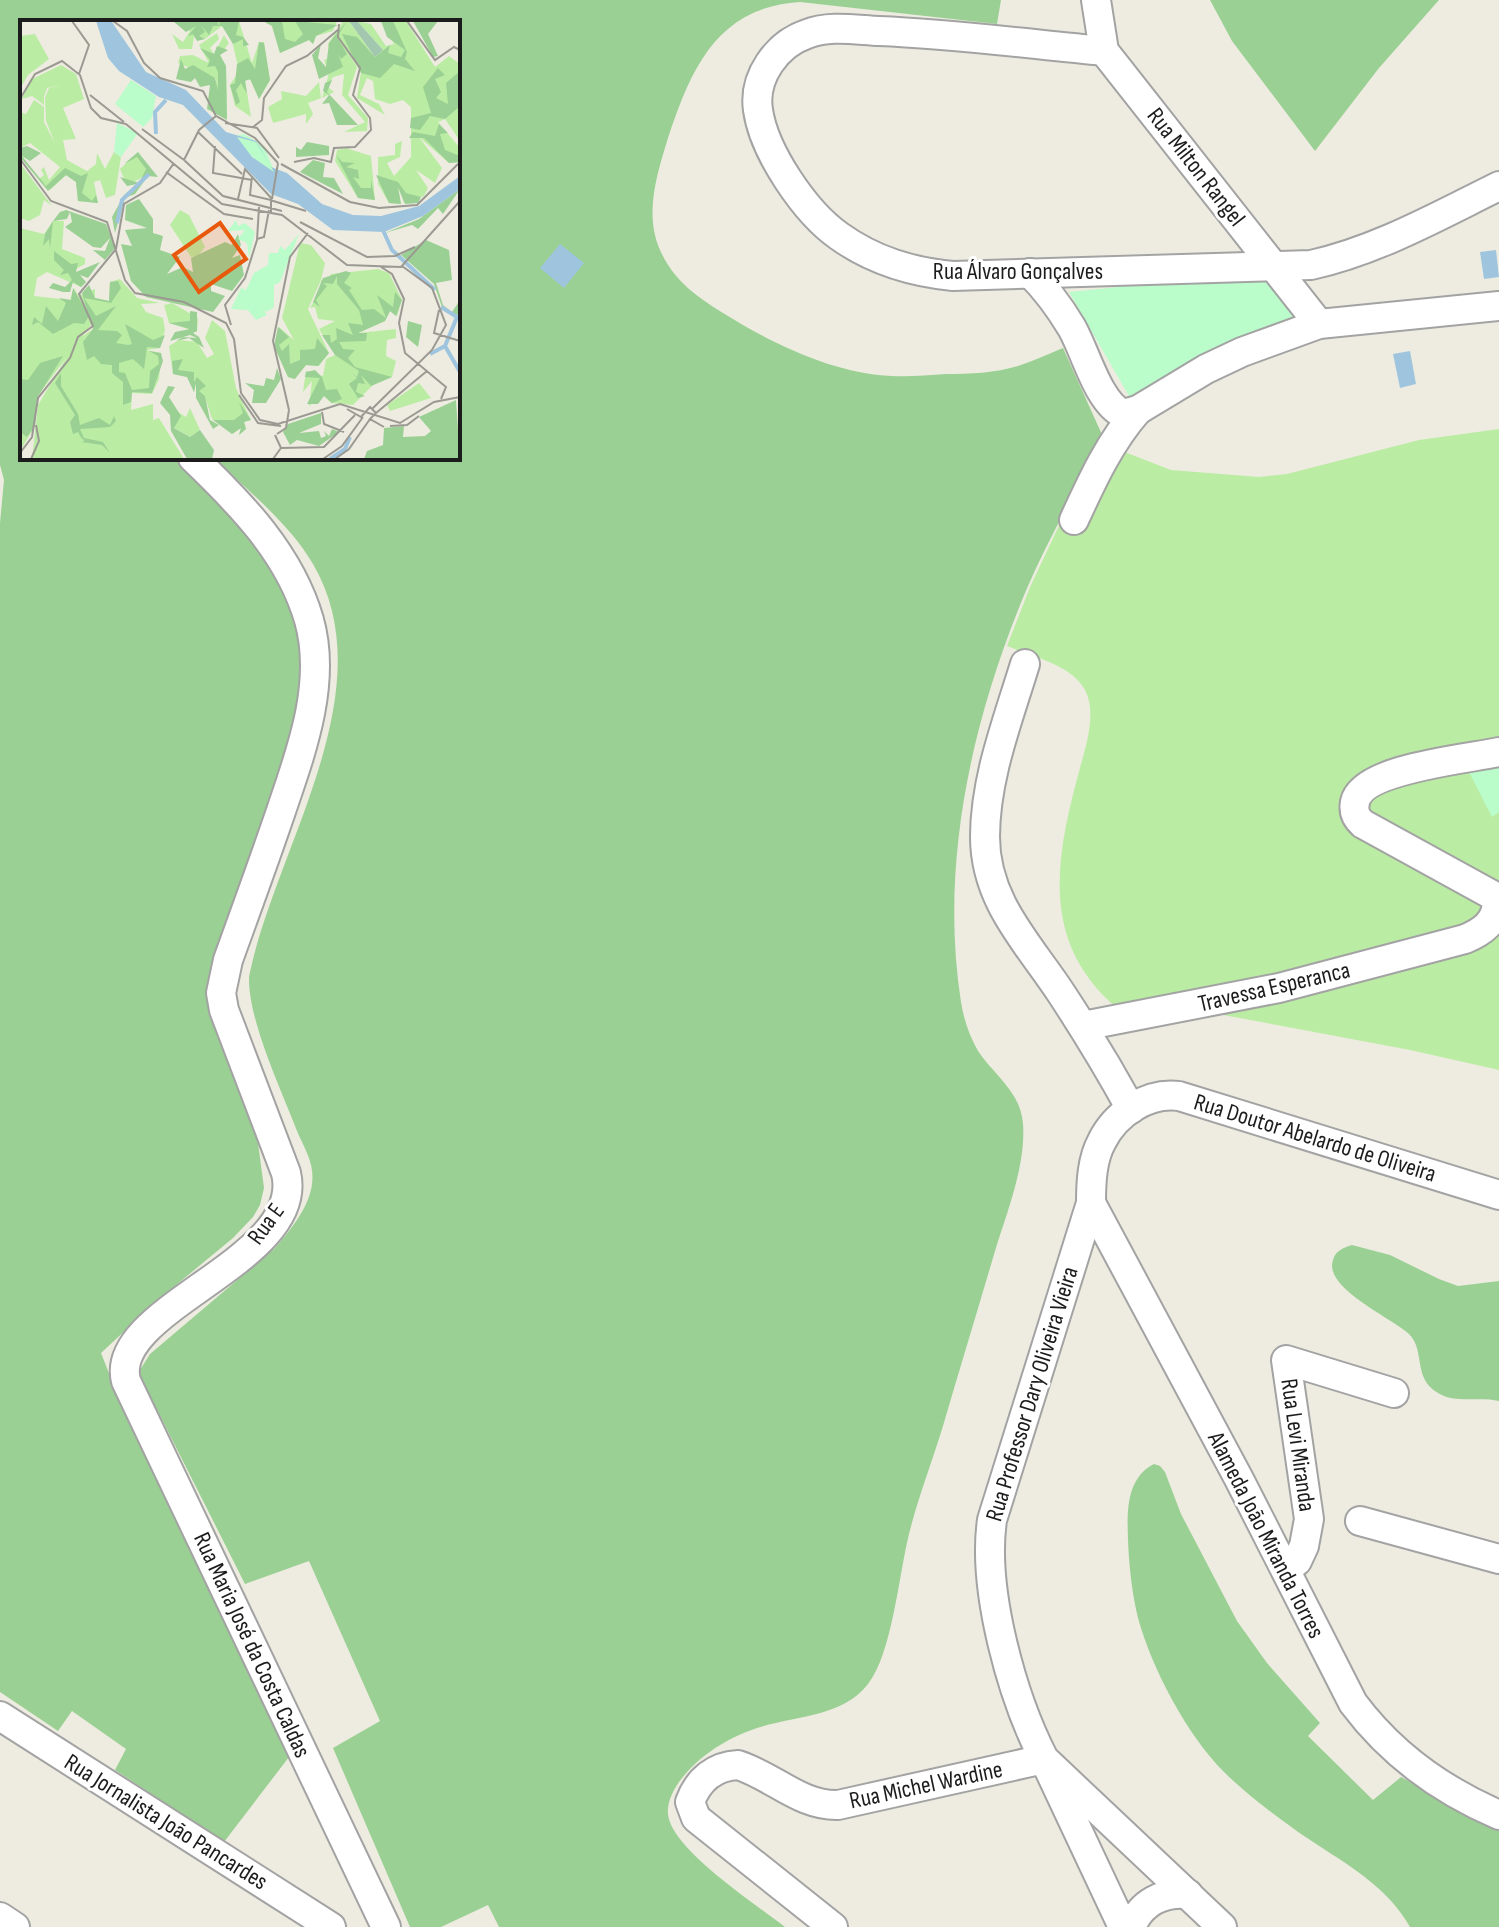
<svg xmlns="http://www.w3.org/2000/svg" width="1499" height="1927" font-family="'Sofia Sans Condensed',sans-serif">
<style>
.grass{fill:#bbeca4}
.forest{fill:#9bd094}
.park{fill:#bbfccb}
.water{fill:#9fc5de}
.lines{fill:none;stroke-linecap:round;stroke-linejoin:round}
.minor-casing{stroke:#a3a3a3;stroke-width:32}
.minor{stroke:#fff;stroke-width:28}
.labels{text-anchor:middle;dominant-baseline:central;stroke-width:6;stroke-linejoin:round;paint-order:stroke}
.street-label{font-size:24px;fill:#1c1c1c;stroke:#fff}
.inset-river{fill:none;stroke:#9fc5de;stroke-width:4}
.inset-road{fill:none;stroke:#9a9992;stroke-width:2}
.view{fill:#e8590c;fill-opacity:0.15;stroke:#e8590c;stroke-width:4}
.inset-edge{fill:none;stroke:#1c1c1c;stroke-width:4}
</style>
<rect width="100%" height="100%" fill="#eeece1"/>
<path class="grass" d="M1499 429V1070L1410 1050 1202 1011 1118 1009C1038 942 1056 856 1080 768 1086 745 1097 713 1085 690 1072 665 1031 656 1007 646L1030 587 1064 515 1122 451 1171 470 1259 477 1287 474 1419 440Z"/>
<g class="forest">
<path d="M0 0H1001L997 24 800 2C717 7 691 69 668 138 657 174 644 214 660 250 675 284 703 301 733 319 779 347 838 374 892 376 910 377 928 375 946 374 970 374 995 373 1018 366 1033 361 1048 354 1063 348L1104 439C1078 487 1050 536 1028 586 973 715 939 862 961 1002 964 1020 969 1035 978 1051 994 1075 1021 1092 1023 1124 1026 1165 1007 1212 995 1251 978 1309 960 1368 943 1426 932 1462 918 1498 909 1534 899 1574 892 1654 868 1684 843 1717 794 1716 757 1728 727 1738 698 1756 679 1782 673 1791 667 1802 668 1814 671 1849 756 1904 785 1927H499L488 1905 441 1927H410L333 1748 380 1721 309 1561 245 1584 141 1378 140 1370 150 1354 275 1248C292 1228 316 1200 312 1171 311 1158 302 1143 297 1131 281 1089 248 1020 249 977 274 850 387 691 313 564 289 523 248 491 214 458H458V22H22V458H177L230 512 259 549 291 604 306 649 298 723 219 961 254 1113 264 1188 260 1205 253 1217 233 1238 158 1300 101 1353 122 1406 224 1612 289 1757 224 1842 115 1770 126 1749 72 1711 58 1731 0 1692V523L4 480 0 465Z"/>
<path d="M1210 0H1439L1379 68 1315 151 1232 41Z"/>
<path d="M1352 1245 1390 1255 1439 1279 1458 1286 1499 1281V1401C1480 1396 1455 1404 1438 1393 1412 1378 1426 1351 1409 1334 1392 1318 1323 1288 1333 1260 1336 1250 1343 1248 1352 1245Z"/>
<path d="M1154 1464 1160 1466 1165 1472 1181 1514 1237 1621 1267 1663 1320 1723 1308 1736 1373 1800 1401 1777 1461 1809 1499 1825V1927H1410C1383 1879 1333 1858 1290 1826 1268 1810 1244 1792 1224 1772 1187 1735 1152 1669 1138 1618 1132 1593 1129 1566 1128 1540 1127 1512 1126 1478 1154 1464Z"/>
</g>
<g class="park">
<path d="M1265 272 1293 317 1133 403 1069 292Z"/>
<path d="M1499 761V812L1492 817 1468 770Z"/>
</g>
<g class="water">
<path d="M560 244 584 263 564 288 540 268Z"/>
<path d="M1496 250 1499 277 1484 279 1480 252Z"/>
<path d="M1410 351 1416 384 1400 388 1393 354Z"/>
</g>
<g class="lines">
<defs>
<g id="minor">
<path d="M1096 0 1104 51 1319 324"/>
<path d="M1104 51C1029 44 954 34 879 31 856 30 829 25 807 34 777 44 753 77 758 110 764 152 805 212 839 236 874 261 911 272 953 276L1311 265C1378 250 1438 216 1499 186"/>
<path d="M1030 273C1047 290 1060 308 1072 328 1086 353 1098 402 1123 414L1138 410 1206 369 1242 352 1319 324 1499 306"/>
<path d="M193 458C241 504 290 554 309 620 327 683 301 752 281 811 264 861 246 910 228 960L221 993 224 1010 286 1173C307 1261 107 1308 126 1381L386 1927"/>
<path d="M1074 520C1092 481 1109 443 1138 410"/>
<path d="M1025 664C1008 720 985 778 985 837 985 901 1028 943 1061 993 1086 1031 1109 1069 1131 1109"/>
<path d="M1083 1026 1279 988 1465 939C1482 932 1497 922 1497 901L1494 896 1363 824C1356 818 1353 812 1355 802 1362 768 1468 759 1499 752"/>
<path d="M1091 1203 1239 1479 1353 1703C1391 1754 1441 1790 1499 1815"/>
<path d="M1360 1521 1499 1559"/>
<path d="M1286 1570 1297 1561 1304 1546 1309 1519 1286 1360 1394 1393"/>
<path d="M0 1716 331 1927"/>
<path d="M0 1917 15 1927"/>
<path d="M833 1927 696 1818 690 1802C698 1780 715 1766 738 1765 773 1776 800 1806 838 1805L1044 1759 1123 1927"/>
<path d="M1131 1927C1141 1903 1162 1892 1188 1894"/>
<path d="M1222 1927 1044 1759C1012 1697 982 1590 992 1520L1091 1203C1091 1182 1092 1159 1102 1141 1116 1113 1148 1092 1179 1096L1499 1195"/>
</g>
</defs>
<use href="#minor" class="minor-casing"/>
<use href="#minor" class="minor"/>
</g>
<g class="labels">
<g class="street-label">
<text transform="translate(1196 167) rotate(52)">Rua Milton Rangel</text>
<text x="1018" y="271">Rua Álvaro Gonçalves</text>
<text transform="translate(1274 987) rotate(-13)">Travessa Esperanca</text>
<text transform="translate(1315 1138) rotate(17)">Rua Doutor Abelardo de Oliveira</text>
<text transform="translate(266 1224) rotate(-54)">Rua E</text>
<text transform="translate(1032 1394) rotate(-73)">Rua Professor Dary Oliveira Vieira</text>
<text transform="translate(1298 1445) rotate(82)">Rua Levi Miranda</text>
<text transform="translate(1266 1535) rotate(63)">Alameda João Miranda Torres</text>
<text transform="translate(252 1645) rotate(65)">Rua Maria José da Costa Caldas</text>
<text transform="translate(926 1785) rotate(-12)">Rua Michel Wardine</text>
<text transform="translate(166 1822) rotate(32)">Rua Jornalista João Pancardes</text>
</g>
</g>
<g transform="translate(20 20)">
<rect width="440" height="440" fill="#eeece1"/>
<path d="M154 1H219L232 43 239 22H244L250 60 239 79 231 60H225L231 97 215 86 210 65 219 51 210 12 202 6 185 19 174 17 172 29H159L152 14 163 22 170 11ZM243 1H317L313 11 296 16 293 24 289 20 260 33 252 6ZM323 1H329L355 37 363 30 337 1 351 4 366 26 374 24 361 1H386L415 47 429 36 440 44V121L425 99 418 102 440 128V142L429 143 399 117 422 148 415 163 396 150 408 168 404 176 384 182 378 167 381 184 369 183 358 164V137L375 135V124L382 121 380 137 367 143 374 156 391 137V87L383 80 370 84 355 79 353 61 347 58 340 75 359 84 365 95 337 78 341 52 317 16 337 47 328 75 348 98 347 111 324 112 345 102 322 75 324 54 313 57 308 67 314 72 302 78 309 53 304 40 310 38 308 24ZM197 13 199 19 190 28 194 34 204 15 209 23 200 35 206 46 207 96 190 74 197 72 196 59 158 43 160 36 173 35 189 43 179 25ZM15 14 29 39 8 55 0 69V16ZM41 45 56 54 64 79 43 88 56 119 43 120 47 140 67 151 76 144 77 133 85 149 94 132 101 137 95 175 86 178 80 160 74 162 78 183 58 181 56 162 46 155 30 170 19 159 24 155 21 150 24 147 29 160 40 147 10 123 0 128V92L6 94 14 80 24 87V102L35 123 26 101 25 78 29 68 44 65 27 68 24 77V85L12 76 2 79 10 60ZM299 62 301 78 288 83 293 94 286 104V94L253 103 248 87 262 79 261 71 286 76ZM326 128 351 136 355 180 338 178 315 141 317 130ZM118 132 128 154 107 166 100 149ZM0 143 32 186 24 180 20 195 9 201 0 198ZM160 190 169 195 185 227 178 236 171 237 150 205ZM33 201H44L42 229 65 238V244L54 250 66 262 61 267 27 252 17 258 14 276 50 280 54 268 73 302 17 377 15 406 0 431V208L24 214ZM280 223 291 225 305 243 301 260 306 263 311 254 358 249 369 253 382 280 377 296 370 291 365 301 338 313 376 309V318L367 320 366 336 376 341 372 357 353 365 333 385 311 383 304 376 289 386 292 361 283 372 286 351 303 356 306 339 315 335 299 309 315 301 298 299 295 287 290 288 300 270 301 260 288 289 309 333 299 346 286 345 274 359 268 357 254 326 259 307 274 320 262 298ZM100 259 117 278 140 283 121 284 126 292 143 298 145 310 140 328 126 330 141 333 139 359 132 374 112 373 111 390 133 384V400L139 398 164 439H12L18 385 57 320 73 309 60 275 75 269V278L89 281 90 262ZM152 283 178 298 177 312 149 303 144 285ZM192 300 205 311 216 368 231 400 224 402 226 409 219 415 221 408 212 414 192 399 185 377 176 374V363L174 372 167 357 153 354 149 326 159 320 177 322 187 338 194 334 185 318ZM399 363 411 378 370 391 367 385ZM170 388 180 410 170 417 153 407 158 392 166 397Z" fill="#bbeca4"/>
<path d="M163 1H197L199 6 200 1 219 2 216 15 223 17 229 25 223 26V19L213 24 202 6H193L189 15 181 5 185 12 179 16 185 19 177 21 173 14 168 16 176 6 166 12 154 2ZM243 1H262L265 19 275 22 283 14 275 1 318 5 296 16 293 24 289 20 260 33 252 6ZM327 1 317 17 327 34 321 39 318 34 323 47 299 59 292 35 301 24 298 38 306 47 309 23ZM361 1H373L387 32 385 39 395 51 374 44 360 58 341 53 322 14 337 17 355 37 370 25 368 33 381 37 385 30 367 17ZM393 1H418L408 14 418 36 413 37ZM239 22 244 23 250 60 239 79 230 59 225 61 227 74 221 63 216 70 220 82 216 85 210 65 215 63 217 44 228 38 235 49ZM197 26 208 30 200 35 206 46 207 100 187 89 190 65 180 67 175 58 171 62 156 59 161 39 165 49 173 45 195 58 198 70V52L195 46 187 47 190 40 180 28 194 34ZM418 48 425 55 415 59 421 72 416 78 428 84 426 63 440 51V86L425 99 410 96 400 110 390 108 391 98 411 93 403 67ZM312 60 307 72 338 105H317L309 83 302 84 309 75 303 71 305 63ZM419 104 428 113 420 114 425 130 440 136V142L429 143 404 118H389L393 112 415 116ZM287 122 309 126V135L276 137V127L281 130ZM7 126 21 133 10 141 2 136 26 166 45 148 61 156 68 153 62 173 72 181 76 175 78 183 58 181 56 162 46 155 28 171 0 137V128ZM118 132 138 157 128 156 115 174 105 178 95 213 92 197 104 175 117 164 107 166 100 157 119 163 126 149 117 137 104 144ZM316 135 322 142 335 143 326 147 338 150 339 159 333 157 341 168H351V160L355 180 338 178ZM293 140 305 143 303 157 314 158 323 174 280 152ZM356 155 378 162 386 173 401 177 398 183 385 184 378 167 381 184 369 183ZM440 169 423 194 418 188 398 209 392 205 365 213 399 199ZM119 179 133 199V213L143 216 140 230 160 237 147 254 163 247 173 252 171 238 205 222 212 225 218 214 221 225 212 238 220 235 224 255 212 271 191 264V271L205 276 193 292 126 277 111 261 101 224 112 226 105 210 127 208 105 200 106 185ZM46 190 86 204 95 228 85 240 73 230 85 231 90 218 81 228 73 227 45 207 52 202 50 192 47 199 33 201 30 229 29 219 23 226 25 214 33 201 40 192ZM406 220 429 230 432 260 416 263 423 285 432 292 438 283 439 295 430 294 422 287 414 264 381 235ZM34 231 51 244 58 243 56 252 80 242 68 258 60 255 66 262 61 267 53 262 50 272H43L29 268 33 263 45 267 52 260 48 253 40 255 44 250 34 240ZM326 251 331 253 324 263 332 268 329 270 342 290 354 289 366 298 357 275 373 287 375 272 382 280 376 296 370 291 365 301 338 313H347L346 321 319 322 323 329 335 330 328 338 335 347 372 357 351 366 341 355 345 364 338 363 336 372 345 376 338 378 329 364 337 358 332 353 337 357 339 351 315 335 302 315H310L311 323 317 319 316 308 333 315 328 303 343 305 339 290 317 264V256L313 264 303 263 307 266 296 280 300 287 293 282 303 258ZM98 261 101 268 91 283 64 278 76 296 96 286 78 310 97 311 102 315 96 323 108 325 112 324 105 304 133 320 145 315 140 328 127 327 124 349 113 339 99 343V352L105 353 112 370 129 368 130 351 139 344 138 336 129 331 141 333 143 341 132 373 112 372 111 382 103 385V362L92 353V345L81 344 74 336 67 340 63 322 73 309 62 273 69 265 75 278 89 281 90 262ZM53 268 69 296 64 304 54 303 33 314 18 302 12 305 14 297 22 304 26 286 38 301 46 283 39 278 51 280ZM170 291 177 292V311L173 313 179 317 184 328 169 318 156 321 163 317 177 318 170 315 150 321 155 312 170 309 149 303 170 301ZM388 301 402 305 398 327 386 317ZM258 307 269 317 259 325 262 331 269 324 270 344 280 340V330L295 329 297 318 309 333 298 346 286 345 275 359 268 357 254 326ZM43 336 17 378 15 406 7 417 0 412V359L8 360 20 343ZM163 339 158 350 174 352V362L177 357 186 366 179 371 185 376 190 400 199 405 193 409 176 378V363L174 372 167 357 153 354 152 341ZM257 348 261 359 246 383H232L234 370 225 363 244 366 246 358 254 360ZM295 350 302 357 306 370 317 369 322 379 312 383 304 376 298 384H287L300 358 285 357 286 352ZM41 353V366L58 394 60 405 79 398 90 405 94 396 96 401 101 396 90 407 60 409 64 418 83 422 90 433 82 425 62 422 65 420 62 419 58 412 53 414 50 402 55 395 35 363ZM148 366 155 367 149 377 161 396 154 408 170 417 180 410 194 430 192 439H167L151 411 150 395 140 383ZM436 380 440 439H344L347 431 363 425 364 408 384 406 383 417 405 416 411 411 399 397ZM219 382 231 400 224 402 226 409 219 415 221 408 212 414 193 400H214L223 393ZM301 393V404L279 413 299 411 301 418 306 416 304 411 309 416 312 409 319 412 299 426 277 420 270 425 263 412 268 404Z" fill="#9bd094"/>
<path d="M329 1H337L363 30 355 37Z" fill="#a1c8ae"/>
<path d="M111 60 136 76 132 98 123 107 95 84ZM97 103 118 113 101 137 94 132ZM224 114 244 126 255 153 229 135 215 116ZM216 200 218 206 225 203 235 212 229 238 227 223 218 219 225 210 208 211ZM279 214 260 262 254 265V287L246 292 242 288 247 295 236 300 228 290 211 289 221 268 226 270 234 253 248 245 249 233H258L260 226 265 230Z" fill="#bbfccb"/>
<path d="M76 1 92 2 126 52 166 70 206 112 236 121 251 147 267 153 302 184 333 195 361 196 399 186 440 156V169L403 196 364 212 313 210 278 184 251 174 163 85 139 77 99 51 88 38ZM217 117 236 122 254 152 232 137Z" fill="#9fc5de" fill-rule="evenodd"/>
<path class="inset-river" d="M136 114 135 92 146 80M97 203 102 180 129 154M362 208 372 230 415 270M425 326 440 352M410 334 425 326 437 297 421 287M310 439 325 429 330 417"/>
<path class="inset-road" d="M52 1 69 25 59 54M93 1 107 11 124 43 140 58 183 71 196 96M387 1 415 40 434 27 440 30M70 75 104 102M0 79 15 54 42 41 60 55 71 88 81 98 106 104M205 103 237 108 259 138M106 104 202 184 262 195 327 245 381 247 440 181M233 107 242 100 244 78 266 46 287 36 319 9M122 109 164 140M178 112 222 154M195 126 193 153 232 160M0 139 31 181 87 202 105 260 115 273 164 282 206 303 214 319 221 373 240 400 258 404 320 384 380 403 414 382 440 377M164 140 203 176 262 191M164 140 179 110 196 96 235 118 258 143M274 142 294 138 311 142 314 128 335 127 351 110 350 98 333 75 340 48 318 17 319 4M261 144 330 182 359 188 397 185 438 144M146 152 204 194 233 199M232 156 230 175 251 180V192M218 179 225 149 252 179M252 179 258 143M250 180 286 191M280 202 347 237 375 236 395 227M237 219 244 217 249 190M361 247 372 254 384 279 379 303 385 333 426 367 421 379M419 290 414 313 440 321M211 305 205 285 225 258 237 220 239 187M219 375 238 403 261 406M327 389 341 397 350 387 356 393 350 399 364 407M352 389 412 330 426 305 412 268 382 246M269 390 253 321 270 237 288 213M302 392 304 404 324 412M356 393 407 351M370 406 387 405 399 396M257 414 266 408 269 390M261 428 304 427 335 395M0 433 12 417 18 378 50 338 58 317 73 306 59 274 96 229 104 184 140 163 154 143M11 439 19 421 16 405M253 439 261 428 255 415M303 439 322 426 343 397M315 439 329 429 350 399"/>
<path class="view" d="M200 203 226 239 179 272 154 235Z"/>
<rect width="440" height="440" class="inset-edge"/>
</g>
</svg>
